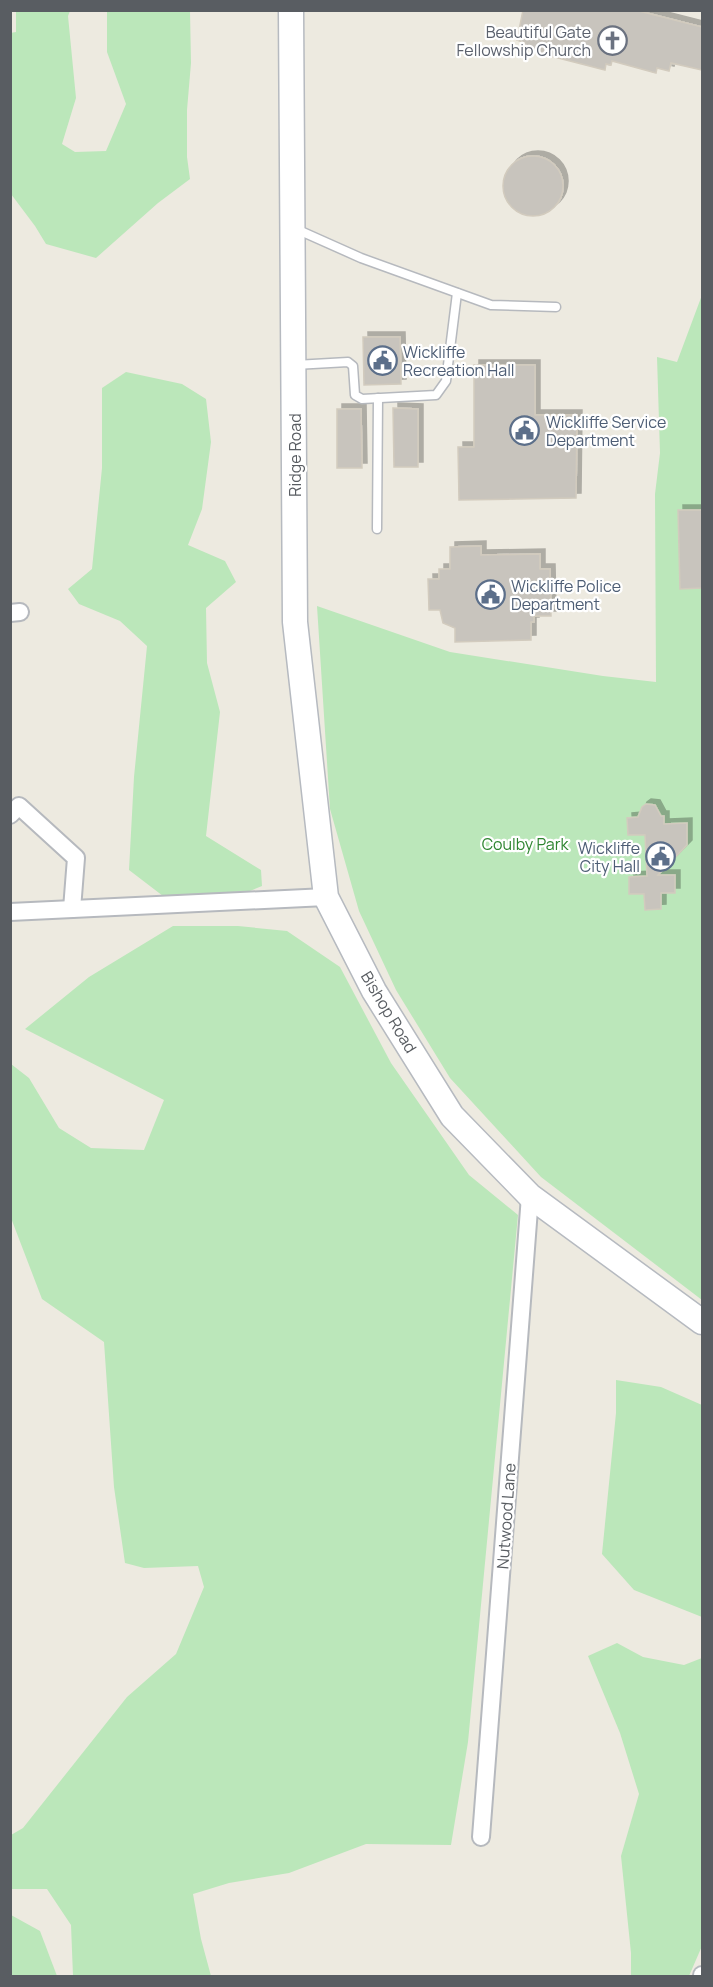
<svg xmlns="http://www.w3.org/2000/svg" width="713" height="1987" font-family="Manrope,sans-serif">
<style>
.green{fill:#bbe7ba}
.building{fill:#c8c4bd;stroke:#d2cbbe;stroke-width:1.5;filter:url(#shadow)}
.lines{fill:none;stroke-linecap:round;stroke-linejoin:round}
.lane-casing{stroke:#b6b9be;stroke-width:11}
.street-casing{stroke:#b6b9be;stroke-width:20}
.secondary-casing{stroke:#b6bac0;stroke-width:27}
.lane{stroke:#fff;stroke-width:8}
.street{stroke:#fff;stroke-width:16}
.secondary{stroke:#fff;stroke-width:24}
.labels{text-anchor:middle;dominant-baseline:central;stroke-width:4.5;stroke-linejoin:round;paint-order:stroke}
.worship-label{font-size:16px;fill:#5b616d;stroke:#fff;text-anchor:end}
.service-label{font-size:16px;fill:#4e5e75;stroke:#fff;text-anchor:start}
.street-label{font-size:16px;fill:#595d62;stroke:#fff}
.park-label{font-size:16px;fill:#2e8530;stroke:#fff}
</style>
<defs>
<filter id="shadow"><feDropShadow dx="5" dy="-5" stdDeviation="0" flood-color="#0004"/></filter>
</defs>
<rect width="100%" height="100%" fill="#edeae0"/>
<g class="green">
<path d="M16 11H70L68 16 76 98 62 144 75 152 106 151 126 104 107 52V11H190L191 63 187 110V157L190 179 158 203 96 258 46 244 35 226 11 194 10 33 16 32Z"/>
<path d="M702 295V1300L541 1177 450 1078 396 990 359 911 330 809 317 606 450 652 603 676 656 682 655 494 660 453 657 357 677 362Z"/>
<path d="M126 372 182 384 206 399 211 442 202 509 188 545 225 561 236 582 206 608 207 663 220 712 206 836 261 870 262 886 250 891 163 896 129 870 134 777 147 646 120 621 79 604 68 589 92 569 102 468V388Z"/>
<path d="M173 926H238L287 931 340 967 391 1063 469 1175 518 1215 468 1742 451 1845 366 1844 289 1873 229 1883 193 1894 201 1939 211 1976H73L71 1925 47 1889H11V1835L23 1828 127 1697 176 1654 204 1587 198 1566 144 1568 125 1563 114 1487 104 1342 42 1299 11 1218V1064L29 1078 59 1128 91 1148 144 1150 164 1100 25 1029 89 977Z"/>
<path d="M616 1380 661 1387 702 1405V1617L634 1590 602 1554 616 1413Z"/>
<path d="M617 1643 643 1657 684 1665 702 1658V1946L689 1976H631V1953L621 1856 639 1794 620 1733 588 1656Z"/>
<path d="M11 1915 40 1931 57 1976H11Z"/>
</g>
<g class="building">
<path d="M523 10H635L702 27V70L671 63 669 71 657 68 656 73 612 61 611 65 606 64 605 70 523 49 525 43 517 40Z"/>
<circle cx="533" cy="186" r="30"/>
<path d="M363 337H400L401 384 364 385Z"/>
<path d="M474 365H535V415H577L576 498 459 500 458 447H474Z"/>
<path d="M393 408 418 409V467H394Z"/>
<path d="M337 409H361L362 468H337Z"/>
<path d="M678 510H702V588L680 589Z"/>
<path d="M481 546V555L540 554V569H550L551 616H534V622H531V640L455 642V628L443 623 440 610H429L428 579H439V569H450V547Z"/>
<path d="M646 804 655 805 661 816H664V824L687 823V845L658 875H675V893H661V909L645 910 644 894H629V877L647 876 645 835H628L627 818 638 817 642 807Z"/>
</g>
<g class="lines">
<defs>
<g id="lane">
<path d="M296 229 361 258 491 305 556 307"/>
<path d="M295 365 348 362 353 366 355 395 362 399 436 395 446 381 457 293"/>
<path d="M377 529 378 398"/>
</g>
<g id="street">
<path d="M10 613 20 612"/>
<path d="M10 815 19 806 76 858 72 909"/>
<path d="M10 912 326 897"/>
<path d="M481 1837 530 1196"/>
<path d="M702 1976V1975"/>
</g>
<path id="secondary" d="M291 10 295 622 326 897 374 991 452 1116 530 1196 702 1322"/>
</defs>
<use href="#lane" class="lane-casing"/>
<use href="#street" class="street-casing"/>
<use href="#secondary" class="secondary-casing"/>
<use href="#lane" class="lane"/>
<use href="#street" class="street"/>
<use href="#secondary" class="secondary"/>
</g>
<defs>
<symbol id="church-ring" viewBox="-11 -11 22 22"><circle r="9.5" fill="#fff" stroke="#6b7280" stroke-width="1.5"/><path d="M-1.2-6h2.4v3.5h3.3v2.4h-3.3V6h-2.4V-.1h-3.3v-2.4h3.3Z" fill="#6b7280"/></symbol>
<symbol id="civic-ring" viewBox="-11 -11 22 22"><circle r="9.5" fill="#fff" stroke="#5c6f8a" stroke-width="1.5"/><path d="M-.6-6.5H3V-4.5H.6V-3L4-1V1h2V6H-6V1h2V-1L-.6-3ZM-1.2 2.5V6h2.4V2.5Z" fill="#5c6f8a"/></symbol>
</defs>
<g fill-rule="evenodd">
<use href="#church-ring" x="596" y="24" width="33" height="33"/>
<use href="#civic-ring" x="366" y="344" width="33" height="33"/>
<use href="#civic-ring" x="508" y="414" width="33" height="33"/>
<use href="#civic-ring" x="474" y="578" width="33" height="33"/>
<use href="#civic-ring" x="644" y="840" width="33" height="33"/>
</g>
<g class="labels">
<g class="worship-label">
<text x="591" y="32">Beautiful Gate<tspan x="591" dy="18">Fellowship Church</tspan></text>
</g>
<g class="service-label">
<text x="403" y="352">Wickliffe<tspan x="403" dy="18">Recreation Hall</tspan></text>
<text x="546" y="422">Wickliffe Service<tspan x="546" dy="18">Department</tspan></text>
<text x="511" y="586">Wickliffe Police<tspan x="511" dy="18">Department</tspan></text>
<text x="640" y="848" text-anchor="end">Wickliffe<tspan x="640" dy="18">City Hall</tspan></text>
</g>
<g class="street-label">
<text transform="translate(295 455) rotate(-90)">Ridge Road</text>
<text transform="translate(389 1012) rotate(59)">Bishop Road</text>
<text transform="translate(506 1516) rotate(-86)">Nutwood Lane</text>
</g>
<g class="park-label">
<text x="525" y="844">Coulby Park</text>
</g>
</g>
<rect width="713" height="1987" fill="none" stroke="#595d62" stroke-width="24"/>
</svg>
